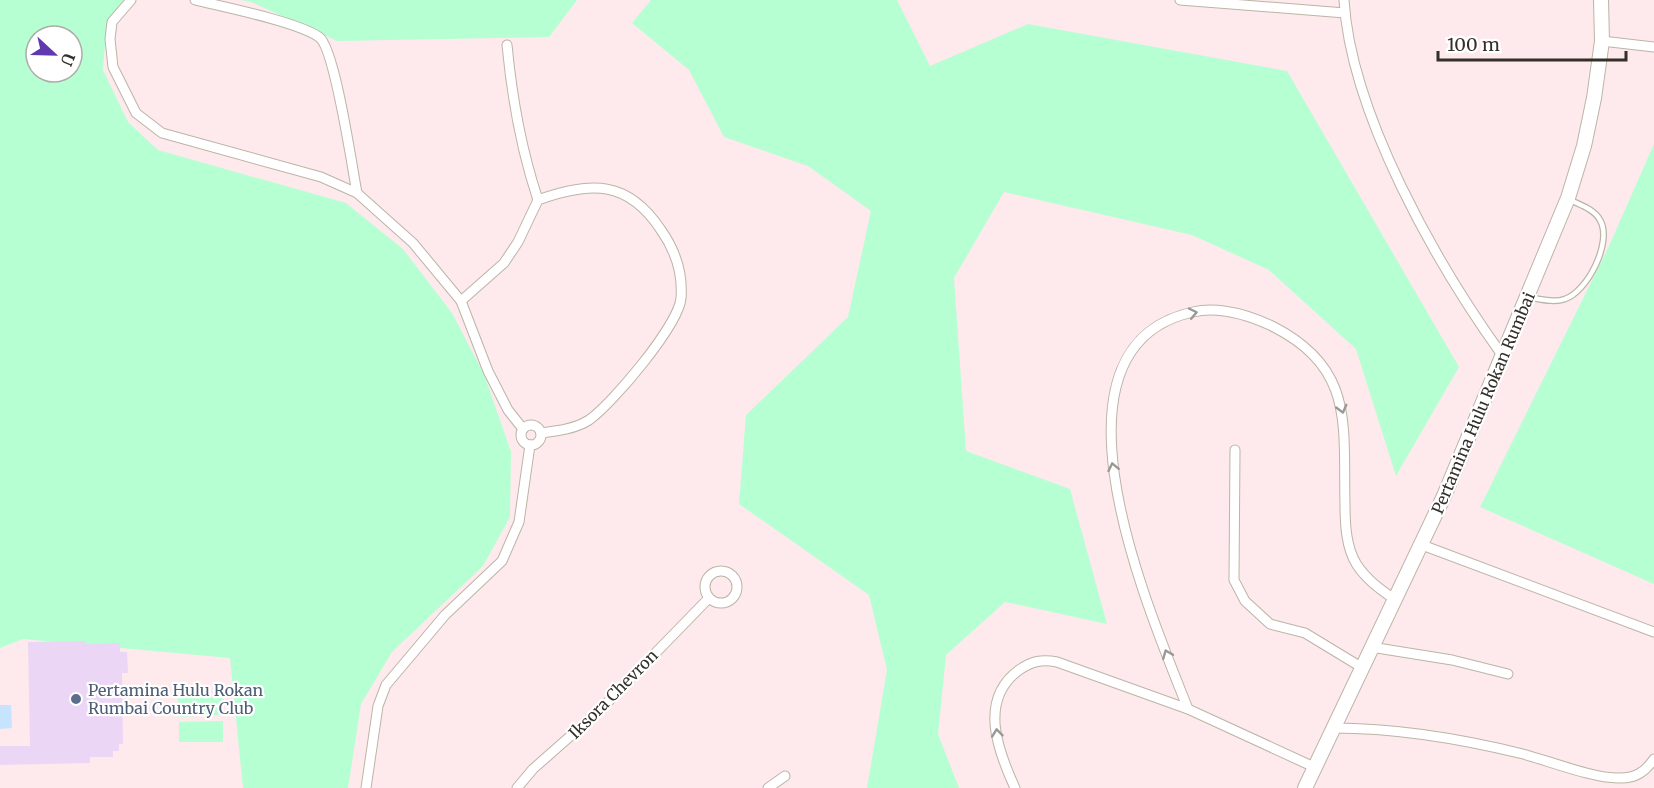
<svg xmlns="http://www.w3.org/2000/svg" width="1654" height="788" font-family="Merriweather,serif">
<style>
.industrial{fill:#fee9ed;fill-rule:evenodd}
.green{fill:#b6ffd3;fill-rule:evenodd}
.water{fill:#c7e4fe}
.building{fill:#ecd6f5}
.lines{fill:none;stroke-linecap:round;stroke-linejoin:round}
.lane-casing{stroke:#bbb5a5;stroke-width:7}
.street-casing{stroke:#bbb5a5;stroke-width:11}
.secondary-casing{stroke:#bbb5a5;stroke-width:16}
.lane{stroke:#fff;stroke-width:4.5}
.street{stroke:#fff;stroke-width:9}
.secondary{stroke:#fff;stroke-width:14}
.oneway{stroke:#989894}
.service-dot{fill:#5c6f8a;stroke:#fff;stroke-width:2}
.labels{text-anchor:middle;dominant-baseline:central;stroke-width:4.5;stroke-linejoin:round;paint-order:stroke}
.street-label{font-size:16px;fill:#323029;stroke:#fff}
.service-label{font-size:16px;fill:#4e5e75;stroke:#fff;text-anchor:start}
</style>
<rect width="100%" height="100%" fill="#fff9e8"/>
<path class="industrial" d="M0 0H1654V788H0ZM36 36H72V72H36Z"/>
<g class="green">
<path d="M0 0H132L107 21 103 70 128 122 158 150 346 203 403 249 452 313 484 374 511 452 510 517 483 566 392 652 361 704 348 788H243L230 658 23 639 0 648ZM36 36H72V72H36Z"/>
<path d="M241 0H577L549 37 337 41 251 2Z"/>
<path d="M651 0H897L930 66 1028 24 1287 71 1459 367 1396 476 1356 349 1269 270 1192 235 1004 192 954 278 966 451 1070 489 1107 624 1005 602 946 655 938 734 959 788H867L887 670 869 595 739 504 746 415 848 317 871 211 808 166 724 137 689 70 632 23Z"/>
<path d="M1654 144V584L1480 507 1609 246Z"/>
<path d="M223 695V715L179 717 178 697Z"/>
<path d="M223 721V742H179V722Z"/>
</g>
<path class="water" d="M0 705H11L12 728 0 729Z"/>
<path class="building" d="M86 641V644L120 643V652H127L128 673H122L123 744H119V751H113V757H90V763L0 765V746H30L28 642Z"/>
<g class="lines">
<defs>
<path id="lane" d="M1528 297C1540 299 1554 303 1565 299 1587 292 1613 242 1600 220 1594 209 1580 205 1570 200"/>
<g id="street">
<path d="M131 0 112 22 110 39 113 67 136 113 162 133 321 177 357 193 413 243 461 301 488 371 508 410 523 429"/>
<path d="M195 0C224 7 298 22 319 37 335 48 352 167 357 193"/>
<path d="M1180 0 1345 13"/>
<path d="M1344 0C1351 114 1436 263 1502 355"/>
<path d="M1602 41 1654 47"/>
<path d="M507 45C512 98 521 149 538 200"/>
<path d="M461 301 504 263 518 242 538 200C591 181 628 180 661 230 675 250 683 273 681 298 679 325 612 404 589 420 575 429 557 431 541 433"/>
<circle cx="531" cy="435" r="10"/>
<path d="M1235 450 1234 580 1245 601 1270 624 1305 633 1361 667"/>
<path d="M1422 545 1654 632"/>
<circle cx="721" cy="587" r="16"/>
<path d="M1371 647 1452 660 1508 674"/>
<path d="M1188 709C1152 617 1032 347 1193 312 1219 306 1248 315 1272 326 1355 368 1343 424 1345 504 1345 524 1346 548 1357 565 1367 580 1380 589 1394 599"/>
<path d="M1333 728C1395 728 1462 739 1523 754 1549 761 1595 779 1620 778 1636 778 1645 772 1654 759"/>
<path d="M366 788 378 706 386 685 445 615 502 561 519 522 530 445"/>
<path d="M517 788 533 769 601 709 708 599"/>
<path d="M768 788 785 776"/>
<path d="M1015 788C998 751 978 700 1019 670 1032 661 1042 659 1057 662L1188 709 1314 767"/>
</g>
<path id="secondary" d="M1305 788 1444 496 1568 198 1584 146 1594 98 1602 41 1601 0"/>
</defs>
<use href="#lane" class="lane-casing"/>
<use href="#street" class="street-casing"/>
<use href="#secondary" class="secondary-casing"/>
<use href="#lane" class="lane"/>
<use href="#street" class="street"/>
<use href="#secondary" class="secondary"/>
</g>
<defs><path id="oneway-chevron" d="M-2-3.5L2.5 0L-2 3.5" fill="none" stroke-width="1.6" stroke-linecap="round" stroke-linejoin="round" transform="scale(1.5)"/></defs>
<g class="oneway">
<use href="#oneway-chevron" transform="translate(1193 313) rotate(-12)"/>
<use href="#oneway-chevron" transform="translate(1342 409) rotate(75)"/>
<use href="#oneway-chevron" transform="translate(1113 467) rotate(-102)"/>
<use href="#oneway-chevron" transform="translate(1167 654) rotate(-112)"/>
<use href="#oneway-chevron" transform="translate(997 733) rotate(-96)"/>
</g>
<circle class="service-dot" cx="76" cy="699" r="6"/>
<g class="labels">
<g class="street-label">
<text transform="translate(1483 403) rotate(-67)">Pertamina Hulu Rokan Rumbai</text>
<text transform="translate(613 694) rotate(-45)">Iksora Chevron</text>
</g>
<g class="service-label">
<text x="88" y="690">Pertamina Hulu Rokan<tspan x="88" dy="18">Rumbai Country Club</tspan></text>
</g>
</g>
<g transform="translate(54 54) rotate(112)"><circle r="28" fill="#ffffff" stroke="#adaca9" stroke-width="1.5"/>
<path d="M0-4.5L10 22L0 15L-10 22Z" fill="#6039b1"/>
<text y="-9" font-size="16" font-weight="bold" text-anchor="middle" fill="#323029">U</text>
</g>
<path d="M1438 51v9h188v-9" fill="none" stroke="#323029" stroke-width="3"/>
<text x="1447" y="51" font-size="18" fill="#323029" stroke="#ffffff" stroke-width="4.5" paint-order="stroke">100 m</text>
</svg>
